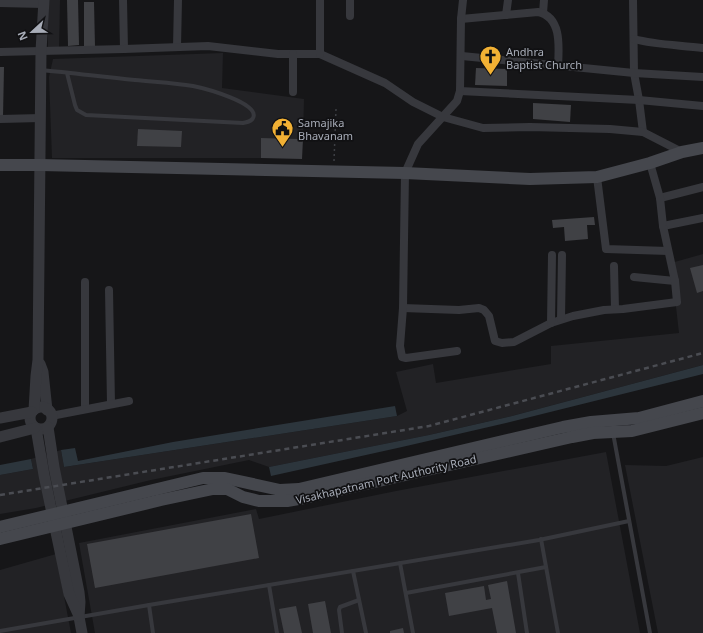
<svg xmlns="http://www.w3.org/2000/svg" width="703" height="633" font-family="'Noto Sans',sans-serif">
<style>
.built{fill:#222225}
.water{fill:#2c353c}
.building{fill:#404145}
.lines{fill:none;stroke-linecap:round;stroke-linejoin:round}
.path{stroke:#3d3f44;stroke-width:1.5;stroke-dasharray:2 3;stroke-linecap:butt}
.service{stroke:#37383d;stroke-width:4}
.minor{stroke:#37383d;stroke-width:8}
.tertiary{stroke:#37383d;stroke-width:11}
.secondary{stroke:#45474d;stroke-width:12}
.rail{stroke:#4a4c52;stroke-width:2.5;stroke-dasharray:5 4;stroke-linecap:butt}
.labels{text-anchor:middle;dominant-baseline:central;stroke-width:3.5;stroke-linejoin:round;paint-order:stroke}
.poi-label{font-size:11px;fill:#a8adb8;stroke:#111113;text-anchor:start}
.street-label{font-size:11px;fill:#a8adb8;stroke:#111113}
</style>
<rect width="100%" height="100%" fill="#161618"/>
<g class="built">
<path d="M48 0H60L59 48H48Z"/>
<path d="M223 53 222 88 304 99 303 139 261 138V158H52L49 77 53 59Z"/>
<path d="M703 254V365L512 416 429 435 269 467 249 460 151 480 36 508 0 514V475L33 469 31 459 61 450 64 467 397 416 407 411 396 372 433 364 436 383 551 364V346L679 333 671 263Z"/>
<path d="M606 452 640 633H95L79 543 256 509 259 519 396 491Z"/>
<path d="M703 457V633H658L625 465 666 466Z"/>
<path d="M56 554 71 633H0V570Z"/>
</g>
<g class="water">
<path d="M703 365V374L506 423 402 447 271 476 269 467 429 435 512 416Z"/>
<path d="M395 406 397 416 64 467 61 450 75 448 78 461 173 442Z"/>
<path d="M31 459 33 469 0 475V465Z"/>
</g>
<g class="building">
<path d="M67 0H78L79 45 68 46Z"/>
<path d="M84 2H94L95 47H84Z"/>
<path d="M0 67H4L3 117H0Z"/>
<path d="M476 68 507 69V86L475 85Z"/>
<path d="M533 103 571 105 570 122 533 119Z"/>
<path d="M138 129 182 131 181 147 137 146Z"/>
<path d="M261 138 303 139 302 159 261 158Z"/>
<path d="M594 217 595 225H587L588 239 565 241 564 227 553 228 552 220Z"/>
<path d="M703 265V291L697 293 690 268Z"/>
<path d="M251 514 259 558 95 588 87 544Z"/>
<path d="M507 581 516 633H497L492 608 449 616 445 593 484 586 486 600 491 599 488 585Z"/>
<path d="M325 601 331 633H313L308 604Z"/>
<path d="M296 606 302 633H284L279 609Z"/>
<path d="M403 628 404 633H390V631Z"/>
</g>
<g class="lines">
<path class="path" d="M334 161 336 109"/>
<g class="service">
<path d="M41 70C73 73 104 77 135 80 154 82 174 83 193 86 203 88 261 103 253 118 251 122 247 122 243 123L86 115 77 110 75 105 67 73"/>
<path d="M613 433 650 633"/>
<path d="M541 539 558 633"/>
<path d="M400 563 413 633"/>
<path d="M353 571 366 633"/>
<path d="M518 573 527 633"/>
<path d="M269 585 277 633"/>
<path d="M406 593 546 567"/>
<path d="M149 605 153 633"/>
<path d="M0 631 149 605 539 540 629 521"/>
<path d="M342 633 339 610 340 607 359 600"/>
</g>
<g class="minor">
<path d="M123 0 124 49"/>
<path d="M350 0V16"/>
<path d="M633 0 634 73 639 100 643 132"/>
<path d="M0 3 43 4"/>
<path d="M543 13 544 0"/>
<path d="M506 15 508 0"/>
<path d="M461 19 538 12C562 17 559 47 558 66"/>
<path d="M634 39C656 45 680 45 703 48"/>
<path d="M177 47 178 0"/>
<path d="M0 52 124 49 208 46 278 54H320L385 83 413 102 443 117 483 128 530 127 610 129 643 132 682 152"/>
<path d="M293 54V92"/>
<path d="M320 54V0"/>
<path d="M462 56 634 73 703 77"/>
<path d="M460 91 639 100 703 106"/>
<path d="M0 119 41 118"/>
<path d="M597 177 606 249 668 251"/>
<path d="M660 198 703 187"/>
<path d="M663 226 703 218"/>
<path d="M614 266 615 309"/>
<path d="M634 277 675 281"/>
<path d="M85 282V409"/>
<path d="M109 290 111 404"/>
<path d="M403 308 459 310 479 308 484 310 489 316 495 341 502 343 514 342 551 323 573 316 604 310 623 309 677 302 675 281 663 226 660 198 650 163"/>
<path d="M561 319 562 255"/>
<path d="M551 323 552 255"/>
<path d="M457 351 406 358 402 357 400 346 403 308 405 173 418 144 457 101 460 91 461 19 463 0"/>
<path d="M51 416 129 401"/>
</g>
<g class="tertiary">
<path d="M40 364 43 372 47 410"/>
<circle cx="41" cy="418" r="11"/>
<path d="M34 410 36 376 38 360 41 51 44 0"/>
<path d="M0 418 32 412"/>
<path d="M48 427 54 467 79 592 80 602 79 617 82 633"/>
<path d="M36 428 44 475 69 594 79 616"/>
<path d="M0 437 35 428"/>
</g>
<g class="secondary">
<path d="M0 165H40L405 173 530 179 597 177 650 163 682 152 703 148"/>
<path d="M0 527 203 478H225L280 490 299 489 563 427 591 422 639 418 703 401"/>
<path d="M0 539 161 500 213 489H227L243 497 259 501H287L304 498 572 437 593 433 632 431 703 413"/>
</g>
<path class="rail" d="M0 495 429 426 703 353"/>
</g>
<defs>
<symbol id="church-pin" viewBox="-11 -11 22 30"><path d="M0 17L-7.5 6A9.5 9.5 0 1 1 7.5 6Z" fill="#f2b134" stroke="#111113"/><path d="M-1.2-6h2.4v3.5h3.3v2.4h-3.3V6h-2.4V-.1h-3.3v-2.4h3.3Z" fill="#111"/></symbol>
<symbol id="civic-pin" viewBox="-11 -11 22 30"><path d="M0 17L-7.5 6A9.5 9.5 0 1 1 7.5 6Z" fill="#f2b134" stroke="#111113"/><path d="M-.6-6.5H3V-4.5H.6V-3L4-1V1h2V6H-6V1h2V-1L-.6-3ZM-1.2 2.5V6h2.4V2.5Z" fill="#111"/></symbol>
</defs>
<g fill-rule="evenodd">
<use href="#church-pin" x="478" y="44" width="25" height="34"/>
<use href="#civic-pin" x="270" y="116" width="25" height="34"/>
</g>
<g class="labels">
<g class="poi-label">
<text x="506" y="51">Andhra<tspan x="506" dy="13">Baptist Church</tspan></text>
<text x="298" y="122">Samajika<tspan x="298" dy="13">Bhavanam</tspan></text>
</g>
<g class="street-label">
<text transform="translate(386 479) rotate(-13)">Visakhapatnam Port Authority Road</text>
</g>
</g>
<g transform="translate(32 32) rotate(248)" stroke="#111113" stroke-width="3" paint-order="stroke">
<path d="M0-3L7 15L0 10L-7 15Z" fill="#a8adb8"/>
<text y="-6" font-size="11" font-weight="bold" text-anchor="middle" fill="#a8adb8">N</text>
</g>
</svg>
